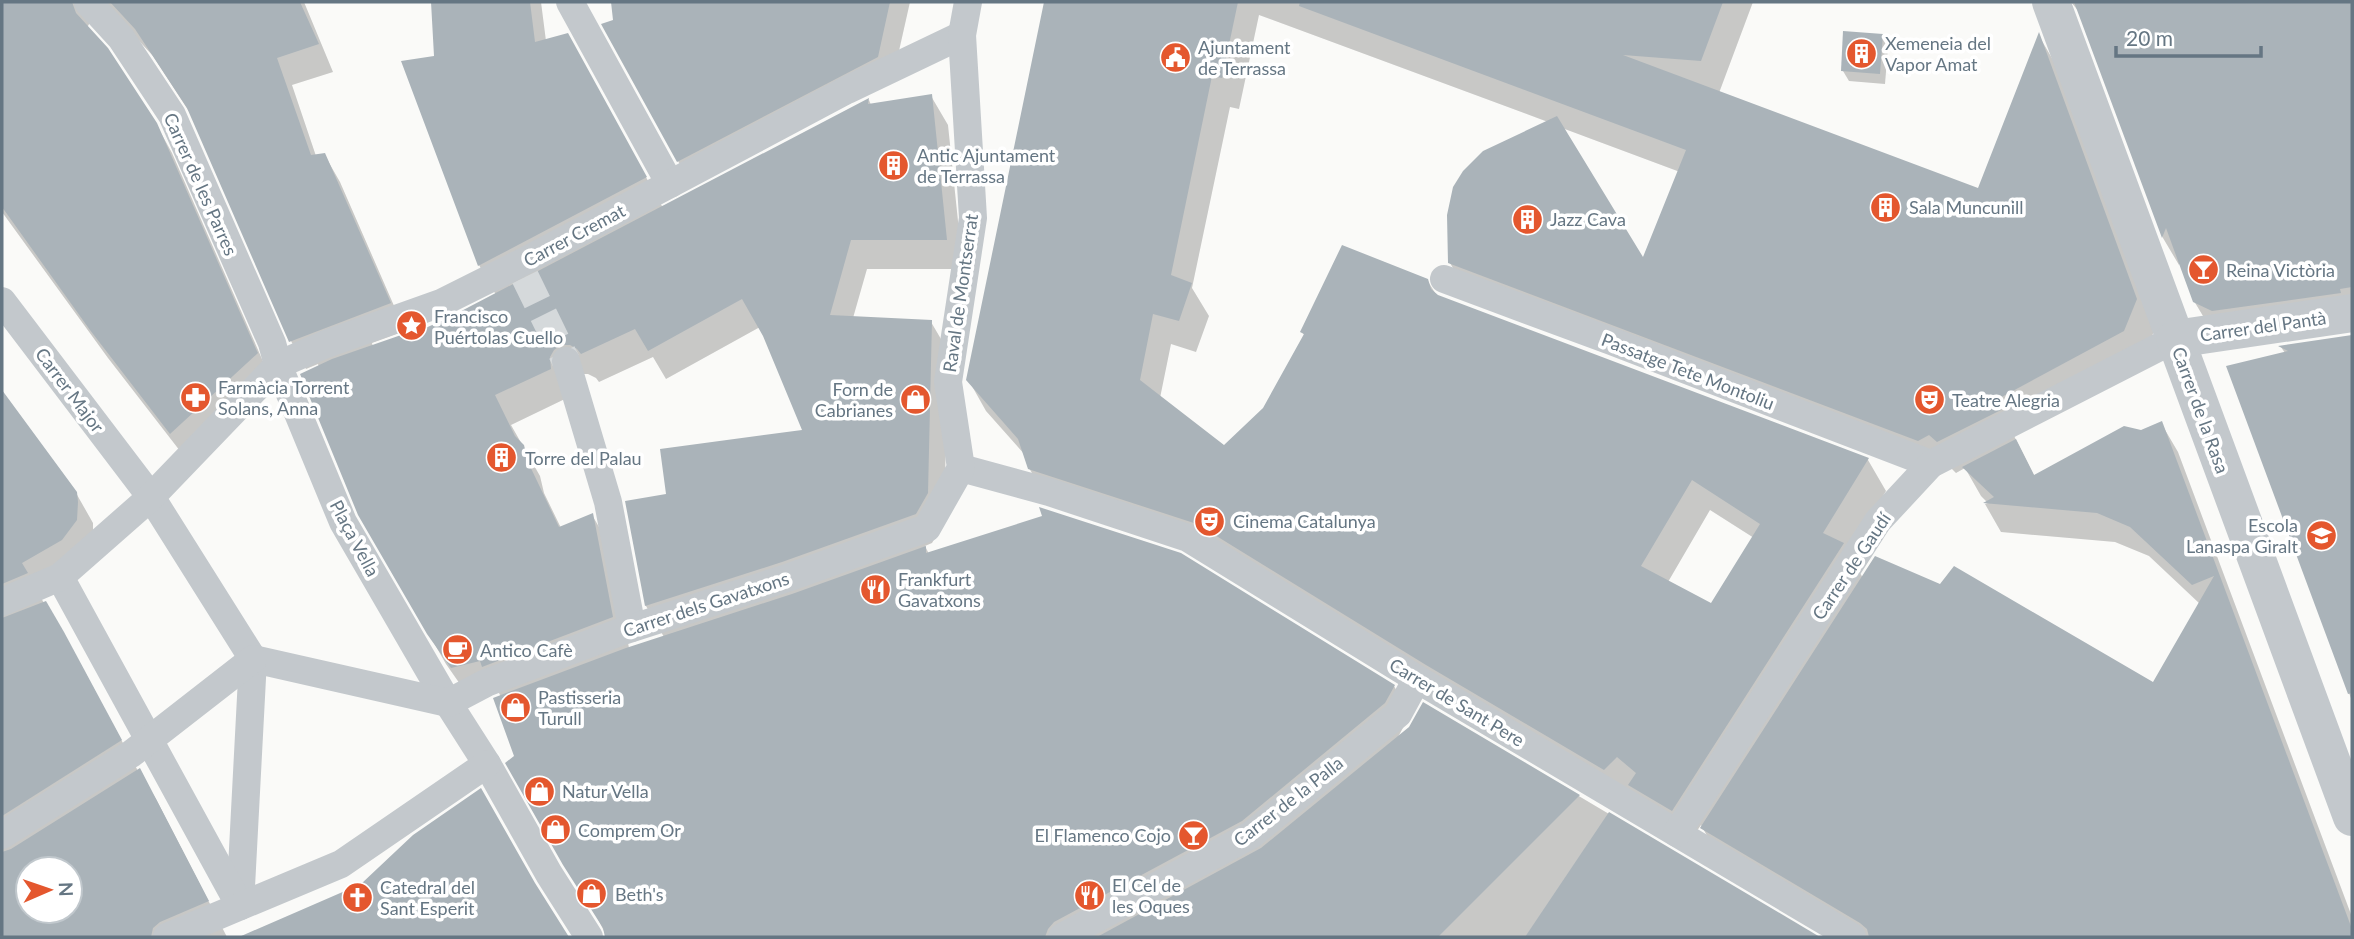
<svg xmlns="http://www.w3.org/2000/svg" width="2354" height="939" font-family="Lato,sans-serif">
<style>
.shadow{fill:#0003;fill-rule:evenodd}
.building{fill:#aab3b9;fill-rule:evenodd}
.lines{fill:none;stroke-linecap:round;stroke-linejoin:round}
.pedestrian-tunnel{stroke:#d5d9db;stroke-width:28;stroke-dasharray:28 14;stroke-linecap:butt}
.pedestrian{stroke:#c3c8cc;stroke-width:28}
.minor{stroke:#c3c8cc;stroke-width:38}
.labels{text-anchor:middle;dominant-baseline:central;stroke-width:7;stroke-linejoin:round;paint-order:stroke}
.poi-label{font-size:18px;fill:#657683;stroke:#fff;text-anchor:start}
.street-label{font-size:18px;fill:#657683;stroke:#fff}
</style>
<rect width="100%" height="100%" fill="#fafaf8"/>
<g class="shadow">
<path d="M2 2H304L333 72 292 85 316 156 324 154 340 182 405 331 372 343 373 347 405 339 496 295 479 265 436 58 433 2H541L546 41 583 63 663 208 869 100 871 105 931 96 948 125 963 269H867L853 318 931 322 948 351 944 523 932 543 925 546 929 554 1394 686 1410 715 1398 737 1410 728 1424 704 1816 937H607L516 756 501 697 497 689 469 697 446 664 360 514 318 364 306 369 291 341 192 116 153 56 118 18H92L87 28 156 124 172 153 272 382 187 460 108 358 2 212ZM760 327 804 431 668 495 627 503 646 606 664 637 629 648 609 544 592 515 561 528 544 493 540 476 511 425 567 398 578 374H588L596 378 599 382 653 357 666 379Z"/>
<path d="M613 2H910L892 82 692 185 678 161 615 22Z"/>
<path d="M1046 2H1753L1719 93 1979 191 2039 36 2056 65 2154 331 2142 363 2012 432 2035 477 2161 423 2178 452 2352 917V937H1855L1719 857 1701 825 1690 841 1216 555 1048 500 1029 468 1025 455 986 411 968 379ZM1259 15 1548 122 1450 263 1469 295 1949 466 1956 473 1965 468 1981 496 1988 503 1985 504 2001 532 2115 542 2149 556 2200 604 2154 684 1941 586 1863 578 1848 553 1886 491 1868 460 1437 296 1427 280 1302 332 1305 336 1264 409 1224 448 1160 398 1171 344 1196 352 1209 316 1192 288 1230 107 1239 109ZM1562 128 1680 172 1644 261ZM1710 510 1754 538 1712 606 1668 582Z"/>
<path d="M2071 2H2352V322L2212 331 2194 301 2180 262 2179 265 2163 238 2080 13Z"/>
<path d="M1882 36 1888 47 1885 84 1849 81 1843 71Z"/>
<path d="M2349 337 2352 342V701L2228 367 2285 353 2281 347Z"/>
<path d="M2 394 76 493 93 523V550L38 593 80 663 138 771 156 799 227 937H2ZM28 869H70V911H28Z"/>
<path d="M362 885 537 889 567 937H248Z"/>
</g>
<g class="building">
<path d="M2 2H72L76 13 108 48 157 123 256 349 258 353 170 434 90 330 2 207Z"/>
<path d="M110 2H300L319 44 277 58 311 155 325 153 391 303 289 342 187 108 135 29Z"/>
<path d="M431 2H530L535 42 568 33 647 177 478 266 401 61 434 56Z"/>
<path d="M611 2H890L878 57 677 162 601 24 613 20Z"/>
<path d="M1044 2H1238L1222 78 1212 76 1171 275 1192 283 1179 321 1153 314 1140 380 1224 445 1263 408 1304 334 1300 332 1342 245 1428 279 1431 289 1438 295 1869 458 1823 533 1844 543 1672 811 1628 785 1636 773 1617 757 1604 770 1426 665 1197 524 1028 469 1018 439 966 380ZM1692 480 1760 524 1711 603 1641 566Z"/>
<path d="M1300 2H1723L1701 61 1623 55 1978 188 2039 32 2137 299 2124 331 1996 400 2001 410 1937 442 1929 435 1918 441 1448 263 1447 215 1453 187 1463 171 1483 151 1557 116 1643 257 1686 150 1299 6Z"/>
<path d="M2074 2H2352V287L2340 289 2341 293 2212 311 2193 302 2166 228 2162 238Z"/>
<path d="M1843 31 1883 34 1880 74 1841 71Z"/>
<path d="M932 94 947 240H851L830 315 932 320 928 493 916 514 782 562 645 606 625 501 666 494 660 449 802 430 763 336 742 299 648 351 635 329 581 354 577 349 570 345H561L554 350 550 357 551 369 495 395 515 436 524 445 528 462 559 527 593 513 613 617 482 667 480 661 451 668 427 634 358 515 300 374 332 359 404 334 405 337 448 318 869 98 868 104Z"/>
<path d="M2352 335V693L2348 694 2226 366 2288 351 2278 346Z"/>
<path d="M2 390 77 492 78 502 77 520 62 540 22 563 28 573 2 584Z"/>
<path d="M2162 421 2352 929V937H1869L1867 929 1860 923 1700 828 1875 556 1940 584 1954 566 2153 682 2214 576 2192 585 2130 527 2097 513 1983 503 1994 497 1962 467 2016 439 2034 475 2124 426 2141 430Z"/>
<path d="M1039 507 1181 553 1395 685 1385 703 1242 821 1054 922 1048 929 1045 937H605L603 928 563 865 505 763 514 756 493 698 626 648 792 594 926 546V553L1042 516Z"/>
<path d="M46 601 64 632 122 740 2 816V618Z"/>
<path d="M1423 702 1580 795 1438 937H1097L1261 848 1409 727Z"/>
<path d="M140 768 209 901 160 922 153 928 151 937H2V852L11 849ZM28 869H70V911H28Z"/>
<path d="M481 788 535 883 569 937H239L361 884 413 835Z"/>
<path d="M1609 812 1820 937H1525Z"/>
</g>
<g class="lines">
<path class="pedestrian-tunnel" d="M525 277 566 361"/>
<g class="pedestrian">
<path d="M88 2 121 38 172 115 272 343 278 365 343 522 448 703 487 764 549 874 589 937"/>
<path d="M570 2 670 184"/>
<path d="M1444 279 1611 341 1931 464"/>
<path d="M2 301 151 497 253 659 240 906"/>
<path d="M566 361 608 502 632 628"/>
<path d="M961 468 1049 492 1188 538 1417 679 1852 937"/>
<path d="M60 577 240 906"/>
<path d="M2 602 60 577 151 497 278 365 326 344 441 303 519 264 847 90 962 35"/>
<path d="M253 659 448 703 486 683 620 632 787 578 927 528 961 468 948 382 973 218 962 35 968 2"/>
<path d="M1677 833 1878 521 1931 464 2175 339"/>
<path d="M2 835 131 754 253 659"/>
<path d="M167 937 341 864 487 764"/>
<path d="M1062 937 1251 835 1398 714 1417 679"/>
</g>
<g class="minor">
<path d="M2051 2 2352 817"/>
<path d="M2175 339 2352 313"/>
</g>
</g>
<defs>
<symbol id="building-disc" viewBox="-11 -11 22 22"><circle r="9.5" fill="#e4572e" stroke="#fff"/><path d="M-4-6H4V6H1V3H-1V6H-4ZM-2.5-4.3h1.7v1.8h-1.7ZM.8-4.3h1.7v1.8H.8ZM-2.5-1h1.7V.8h-1.7ZM.8-1h1.7V.8H.8Z" fill="#fff"/></symbol>
<symbol id="civic-disc" viewBox="-11 -11 22 22"><circle r="9.5" fill="#e4572e" stroke="#fff"/><path d="M-.6-6.5H3V-4.5H.6V-3L4-1V1h2V6H-6V1h2V-1L-.6-3ZM-1.2 2.5V6h2.4V2.5Z" fill="#fff"/></symbol>
<symbol id="bar-disc" viewBox="-11 -11 22 22"><circle r="9.5" fill="#e4572e" stroke="#fff"/><path d="M-6-5H6L.8 .8V4.5H3.5V6h-7V4.5H-.8V.8Z" fill="#fff"/></symbol>
<symbol id="sight-disc" viewBox="-11 -11 22 22"><circle r="9.5" fill="#e4572e" stroke="#fff"/><path d="M0-6L1.8-2.2L6-1.7L2.9 1.2L3.7 5.4L0 3.3L-3.7 5.4L-2.9 1.2L-6-1.7L-1.8-2.2Z" fill="#fff"/></symbol>
<symbol id="pharmacy-disc" viewBox="-11 -11 22 22"><circle r="9.5" fill="#e4572e" stroke="#fff"/><path d="M-2-6h4v4h4v4h-4v4h-4v-4h-4v-4h4Z" fill="#fff"/></symbol>
<symbol id="shop-disc" viewBox="-11 -11 22 22"><circle r="9.5" fill="#e4572e" stroke="#fff"/><path d="M-5-2.5h2.3a2.7 3.5 0 0 1 5.4 0H5L5.5 6h-11ZM-1.5-2.5h3a1.5 2.3 0 0 0-3 0Z" fill="#fff"/></symbol>
<symbol id="theatre-disc" viewBox="-11 -11 22 22"><circle r="9.5" fill="#e4572e" stroke="#fff"/><path d="M-5-5.5Q0-4 5-5.5V0Q5 5 0 6Q-5 5-5 0ZM-3.3-2.5H-1v1.5H-3.3ZM1-2.5H3.3v1.5H1ZM-2.8 1Q0 5.5 2.8 1Z" fill="#fff"/></symbol>
<symbol id="school-disc" viewBox="-11 -11 22 22"><circle r="9.5" fill="#e4572e" stroke="#fff"/><path d="M0-5L7-2L0 1L-7-2ZM-4 1L0 2.5L4 1V4Q0 6-4 4Z" fill="#fff"/></symbol>
<symbol id="restaurant-disc" viewBox="-11 -11 22 22"><circle r="9.5" fill="#e4572e" stroke="#fff"/><path d="M-5-6h1v4h1v-4h1v4h1v-4h1v5L-1.5 .5V6h-2V.5L-5-1ZM5-6V6H3V1.5H1.5Q1.5-4 5-6Z" fill="#fff"/></symbol>
<symbol id="cafe-disc" viewBox="-11 -11 22 22"><circle r="9.5" fill="#e4572e" stroke="#fff"/><path d="M-5.5-4.5H6V0H3Q3 3.5 0 3.5H-2.5Q-5.5 3.5-5.5 0ZM3-3.2v2h1.7v-2ZM-6 4.5H4V6H-6Z" fill="#fff"/></symbol>
<symbol id="church-disc" viewBox="-11 -11 22 22"><circle r="9.5" fill="#e4572e" stroke="#fff"/><path d="M-1.2-6h2.4v3.5h3.3v2.4h-3.3V6h-2.4V-.1h-3.3v-2.4h3.3Z" fill="#fff"/></symbol>
</defs>
<g fill-rule="evenodd">
<use href="#building-disc" x="1844" y="36" width="35" height="35"/>
<use href="#civic-disc" x="1158" y="40" width="35" height="35"/>
<use href="#building-disc" x="876" y="148" width="35" height="35"/>
<use href="#building-disc" x="1868" y="190" width="35" height="35"/>
<use href="#building-disc" x="1510" y="202" width="35" height="35"/>
<use href="#bar-disc" x="2186" y="252" width="35" height="35"/>
<use href="#sight-disc" x="394" y="308" width="35" height="35"/>
<use href="#pharmacy-disc" x="178" y="380" width="35" height="35"/>
<use href="#shop-disc" x="898" y="382" width="35" height="35"/>
<use href="#theatre-disc" x="1912" y="382" width="35" height="35"/>
<use href="#building-disc" x="484" y="440" width="35" height="35"/>
<use href="#theatre-disc" x="1192" y="504" width="35" height="35"/>
<use href="#school-disc" x="2304" y="518" width="35" height="35"/>
<use href="#restaurant-disc" x="858" y="572" width="35" height="35"/>
<use href="#cafe-disc" x="440" y="632" width="35" height="35"/>
<use href="#shop-disc" x="498" y="690" width="35" height="35"/>
<use href="#shop-disc" x="522" y="774" width="35" height="35"/>
<use href="#shop-disc" x="538" y="812" width="35" height="35"/>
<use href="#bar-disc" x="1176" y="818" width="35" height="35"/>
<use href="#shop-disc" x="574" y="876" width="35" height="35"/>
<use href="#restaurant-disc" x="1072" y="878" width="35" height="35"/>
<use href="#church-disc" x="340" y="880" width="35" height="35"/>
</g>
<g class="labels">
<g class="poi-label">
<text x="1885" y="43">Xemeneia del<tspan x="1885" dy="21">Vapor Amat</tspan></text>
<text x="1198" y="47">Ajuntament<tspan x="1198" dy="21">de Terrassa</tspan></text>
<text x="917" y="155">Antic Ajuntament<tspan x="917" dy="21">de Terrassa</tspan></text>
<text x="1909" y="207">Sala Muncunill</text>
<text x="1550" y="219">Jazz Cava</text>
<text x="2226" y="270">Reina Victòria</text>
<text x="434" y="316">Francisco<tspan x="434" dy="21">Puértolas Cuello</tspan></text>
<text x="218" y="387">Farmàcia Torrent<tspan x="218" dy="21">Solans, Anna</tspan></text>
<text x="893" y="389" text-anchor="end">Forn de<tspan x="893" dy="21">Cabrianes</tspan></text>
<text x="1952" y="400">Teatre Alegria</text>
<text x="525" y="458">Torre del Palau</text>
<text x="1233" y="521">Cinema Catalunya</text>
<text x="2298" y="525" text-anchor="end">Escola<tspan x="2298" dy="21">Lanaspa Giralt</tspan></text>
<text x="898" y="579">Frankfurt<tspan x="898" dy="21">Gavatxons</tspan></text>
<text x="480" y="650">Antico Cafè</text>
<text x="538" y="697">Pastisseria<tspan x="538" dy="21">Turull</tspan></text>
<text x="562" y="791">Natur Vella</text>
<text x="578" y="830">Comprem Or</text>
<text x="1171" y="835" text-anchor="end">El Flamenco Cojo</text>
<text x="1112" y="885">El Cel de<tspan x="1112" dy="21">les Oques</tspan></text>
<text x="380" y="887">Catedral del<tspan x="380" dy="21">Sant Esperit</tspan></text>
<text x="615" y="894">Beth's</text>
</g>
<g class="street-label">
<text transform="translate(201 184) rotate(66)">Carrer de les Parres</text>
<text transform="translate(574 235) rotate(-28)">Carrer Cremat</text>
<text transform="translate(960 293) rotate(-82)">Raval de Montserrat</text>
<text transform="translate(2263 326) rotate(-8)">Carrer del Pantà</text>
<text transform="translate(1688 371) rotate(21)">Passatge Tete Montoliu</text>
<text transform="translate(70 390) rotate(53)">Carrer Major</text>
<text transform="translate(2201 410) rotate(70)">Carrer de la Rasa</text>
<text transform="translate(355 538) rotate(62)">Plaça Vella</text>
<text transform="translate(1851 566) rotate(-56)">Carrer de Gaudí</text>
<text transform="translate(706 604) rotate(-18)">Carrer dels Gavatxons</text>
<text transform="translate(1457 702) rotate(31)">Carrer de Sant Pere</text>
<text transform="translate(1288 801) rotate(-38)">Carrer de la Palla</text>
</g>
</g>
<rect width="2354" height="939" fill="none" stroke="#657683" stroke-width="7"/>
<g transform="translate(49 890) rotate(88)"><circle r="33" fill="#ffffff" stroke="#c1c8cd" stroke-width="2"/>
<path d="M0-5L12 26L0 18L-12 26Z" fill="#e4572e"/>
<text y="-10" font-size="19" font-weight="bold" text-anchor="middle" fill="#657683">N</text>
</g>
<path d="M2116 46v10h145v-10" fill="none" stroke="#657683" stroke-width="3.5"/>
<text x="2126" y="46" font-size="21" fill="#657683" stroke="#ffffff" stroke-width="5" paint-order="stroke">20 m</text>
</svg>
